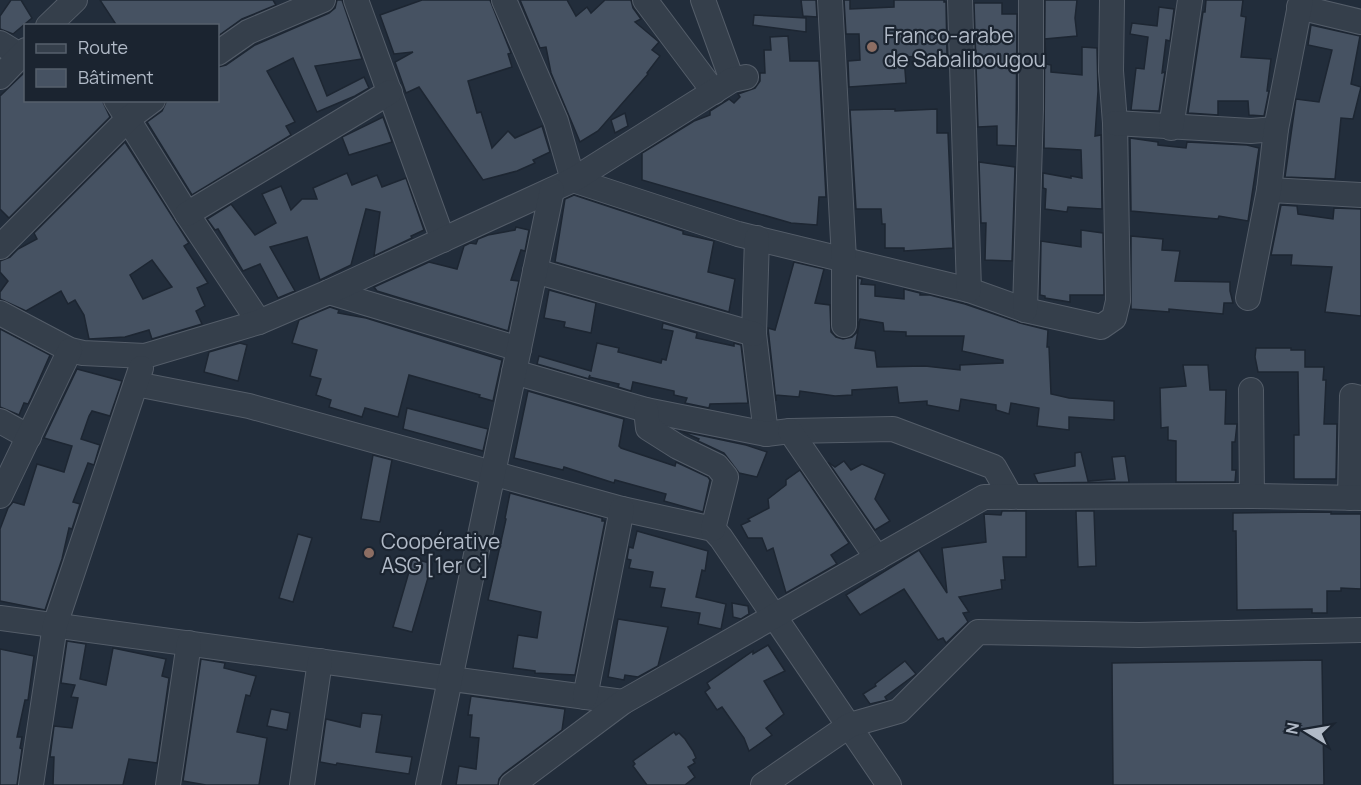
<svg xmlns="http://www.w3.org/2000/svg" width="1361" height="785" font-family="Manrope,sans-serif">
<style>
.building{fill:#465262;stroke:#1d2632;stroke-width:1.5;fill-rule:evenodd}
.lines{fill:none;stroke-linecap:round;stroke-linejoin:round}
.minor-casing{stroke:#545d69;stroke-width:26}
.minor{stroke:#353f4b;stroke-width:24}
.education-dot{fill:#8d6e63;stroke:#1b2430;stroke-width:2}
.labels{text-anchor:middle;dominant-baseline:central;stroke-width:4.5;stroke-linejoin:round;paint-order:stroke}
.poi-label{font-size:21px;fill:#b1bac7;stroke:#1b2430;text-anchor:start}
</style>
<rect width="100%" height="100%" fill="#222d3b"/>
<g class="building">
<path d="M11 0H21L32 18 13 34 0 29V16Z"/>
<path d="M100 0H273L276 5 242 19 218 36V26H117Z"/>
<path d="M337 0H342L362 59 315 66 327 96 364 77 369 88 355 96 317 112 293 58 267 71 295 122 286 126 291 135 192 195 147 122 162 111 167 100H218V67L226 65 255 45 329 13 335 8Z"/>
<path d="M422 0H490L511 53 508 54 512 67 468 81 477 113 481 112 492 148 508 131 515 138 542 126 550 152 533 160 535 163 517 171 483 180 419 87 406 93 395 62 413 52 394 54 380 15Z"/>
<path d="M520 0H567L576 16 587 7 591 13 605 0H631L633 8 641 19 635 22 659 42 652 50 660 56 647 73 648 74 598 131 580 142 551 73 546 47 540 48Z"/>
<path d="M801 0H816L817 17 803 16Z"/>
<path d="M844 0H850V9L894 7V0H944V2H946L947 55 904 57 906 83 849 87 848 61 860 60 859 34H846Z"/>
<path d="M1045 0H1077L1075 18 1077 36 1045 39 1046 64 1051 65V72L1082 75V47L1097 48 1098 91 1095 136 1101 135 1102 209 1068 207 1067 212 1045 209 1046 189 1043 188V173L1071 178V176L1082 178 1081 150 1044 148Z"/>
<path d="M1206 0H1243L1241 16 1246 17 1241 57 1271 59 1267 91H1269L1264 116 1249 115 1248 101H1218V115L1188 113 1203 12H1205Z"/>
<path d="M974 3H1002V14H1017L1016 146 997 145V126L978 127Z"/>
<path d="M1159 7 1174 9 1170 41 1166 40 1162 73 1165 72 1159 111 1131 110 1136 68 1144 69 1148 37 1130 34 1132 23 1157 26Z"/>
<path d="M754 15 806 18V32L753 25Z"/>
<path d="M1311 25 1360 36 1351 84 1361 87 1353 119 1341 118 1335 179 1285 177 1296 99 1319 102 1332 50 1308 45Z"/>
<path d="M788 36 790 61H819L826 197H819L817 225 791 223 642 180V153L694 121 710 115V111L729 99 734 103 740 97 738 94 755 88 760 81V73H765L764 50H771L770 37Z"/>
<path d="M26 71V100H102L110 117 9 218 0 209V96Z"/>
<path d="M895 109V111L937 109V133H948L953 248 904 251V248H885V224H882L881 209H856L850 110Z"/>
<path d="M625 113 628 126 615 133 611 120Z"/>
<path d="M383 117 392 142 349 155 342 137Z"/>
<path d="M1130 138 1158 142V145L1186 148 1187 142 1247 145 1259 148 1248 221 1219 216 1218 219 1131 211Z"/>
<path d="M125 142 189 243 184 246 208 283 197 288 205 306 196 311 202 324 152 339 149 330 125 337 89 339 84 315 75 300 68 304 61 291 26 311 0 299V292L8 281 0 272V261L10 257 18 249 37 239 34 233ZM152 260 172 287 143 299 130 275Z"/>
<path d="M979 162 1015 167 1012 261 985 260 986 223H981Z"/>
<path d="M347 173 352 185 377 175 382 187 406 178 424 230 411 236 412 238 374 256 380 212 366 209 351 265 320 280 307 237 270 247 295 291 278 298 260 264 243 271 218 229 215 230 207 219 231 204 255 235 276 223 262 194 281 186 291 210 302 199H317L313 188Z"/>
<path d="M574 195 683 231V234L714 241 708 272 735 279 729 312 555 262 565 199Z"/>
<path d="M1281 205 1297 206 1298 214 1333 219 1334 208 1361 209V316L1325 312 1332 267 1291 265 1292 255H1271Z"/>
<path d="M516 227 529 230 525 251 521 250 511 280 519 281 508 331 377 291 374 287 429 262 457 269 464 246 470 243 476 244 478 239 488 235 515 230Z"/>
<path d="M1081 230 1103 233 1104 295H1070V302L1045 298V296L1040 295 1041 241 1081 247Z"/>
<path d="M1131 236 1163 239 1162 250 1180 251 1175 281 1230 282V291L1233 303H1224L1223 314 1169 309V312L1131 309Z"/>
<path d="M794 262 824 269 815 303 830 305 831 332 836 337 843 339 852 337 856 333 858 326V278L862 279 861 284 875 285V296L904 299V289L920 293V295H930L965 304 1020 323 1048 330 1047 347H1049L1051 394 1069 398 1114 401V420L1069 417V430L1037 426 1039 408 1011 403 1009 414 996 410V405L961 399 959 411 927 405V401L899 403 897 387 852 390V395L835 396 800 391 799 397 776 395V401L768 328 775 330ZM860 319 883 323 884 331 906 332V336H964L962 351 1003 360V363L960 365V370L925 366 877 367 875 351 855 348Z"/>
<path d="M549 290 596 303 591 333 564 327 565 322 544 318Z"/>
<path d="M330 307 339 310 338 313 366 318 502 360 493 401 479 397 480 395 409 375 398 417 365 408 362 417 329 407 331 400 316 395 321 379 310 376 317 350 292 343 299 320Z"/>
<path d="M663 323 697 333 696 338 734 346V343L741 345 748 403 710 404 709 408 685 403 687 398 674 395V391L633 382 631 391 618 387 619 384 589 377 590 375 589 379 537 364 539 356 591 371 597 343 619 348 618 352 661 363 662 359 666 360 673 331 662 329Z"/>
<path d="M0 329 50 355 31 398 28 404 24 403 19 415 0 407Z"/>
<path d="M240 343 247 345 238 381 204 372 209 352Z"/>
<path d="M1256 348H1291V350H1305V367H1324L1323 380H1326L1324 424H1337L1336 479H1294V435H1299L1298 372H1258L1255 357Z"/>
<path d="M1183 365H1208L1210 390H1226L1225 424H1237L1235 442H1232V470H1236L1235 482H1176V441L1168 440V427L1161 428 1160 388 1186 386Z"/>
<path d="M77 369 122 381 110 416 92 411 89 416 81 439 100 445 94 465 88 463 73 502 80 504 72 529 69 528 62 559 45 610 0 601V529L8 508 13 502 24 505 37 464 64 472 72 446 44 438Z"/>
<path d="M528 391 624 419 619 446 621 448 675 466 676 462 708 477 710 480 703 512 664 501 666 494 615 480 614 483 564 467 563 470 514 458Z"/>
<path d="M407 408 488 429 483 451 403 429Z"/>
<path d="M680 431 746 445 767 452 757 477 739 473 724 453 698 441 699 439Z"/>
<path d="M1081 452 1088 481 1115 479 1112 457 1125 456 1129 482 1038 483 1034 474 1075 466V453Z"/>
<path d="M373 455 392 460 380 522 361 519Z"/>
<path d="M844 461 851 470 862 464 885 474 875 499 890 521 875 530 828 462 835 467Z"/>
<path d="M800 470 849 543 831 555 837 564 786 593 773 548 767 551 762 538H748L741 525 750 521 748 519 769 508 768 499 786 485V480Z"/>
<path d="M510 493 602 518V521H605L575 675 535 673V671L513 668 518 635 537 638 541 612 488 600 506 519 505 518Z"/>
<path d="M1002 511H1026V557H1003L1005 580H1001L1002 589 959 597 969 612 963 613 968 622 946 643 943 638 938 640 904 589 860 615 846 595 919 550 947 593 942 548 986 542 984 514 1001 515Z"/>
<path d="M1076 511H1094L1096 566 1078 567Z"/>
<path d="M1331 512V514H1361V589L1341 588V591H1327V613H1312V609L1237 610 1236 531H1233V513Z"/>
<path d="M637 531 708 551 705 571 702 570 696 597 726 604 721 629 698 624 700 613 661 607 665 589 650 587 653 572 629 568 631 560 627 559 629 547 633 548Z"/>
<path d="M298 534 312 538 293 602 279 598Z"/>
<path d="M413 558 432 564 412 632 393 627Z"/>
<path d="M732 603 748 606 749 614 741 619 733 617Z"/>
<path d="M618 619 668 627 658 666 638 677 625 675 624 680 608 677Z"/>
<path d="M67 641 86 644 80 679 106 685 113 648 166 659 162 676 169 678 157 763 129 759 123 785H53L54 757H50L54 726 72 728 78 698 71 697 75 685 61 683Z"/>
<path d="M768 645 785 671 764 681 784 714 766 728 772 735 749 751 744 738 722 707 717 710 705 692 710 688 707 683 753 651V654Z"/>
<path d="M0 649 34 656 28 700H25L17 737H22L20 748 22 749 17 785H0Z"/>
<path d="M201 659 225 663 224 668 256 676 250 696 246 695 237 732 267 738 259 785H206L183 781Z"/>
<path d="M1322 660 1324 785H1113L1112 663Z"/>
<path d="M905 661 916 674 885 697 887 700 870 704 863 694 876 686 875 684Z"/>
<path d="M471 696 565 709 562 730 503 774 499 779 498 785H456L459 766 476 769 479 738 470 737 472 715H468Z"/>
<path d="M271 709 290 713 287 730 267 726Z"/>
<path d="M362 713 382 715 376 752 412 757 409 774 337 763 336 765 320 762 326 719 360 727Z"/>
<path d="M674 732 676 735 679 733 685 739 693 751 696 758 693 760 695 763 688 767 695 777 685 785H647L633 766 635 764 633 761Z"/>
</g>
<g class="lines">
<defs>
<g id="minor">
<path d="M356 0 443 240"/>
<path d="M504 0 556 121 573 180 738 234 969 290 1025 310 1101 327 1114 318 1118 301 1115 123 1111 71 1112 0"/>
<path d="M645 0 714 92"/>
<path d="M703 0 732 80"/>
<path d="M830 0 844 259V325"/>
<path d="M960 0 969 290"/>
<path d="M1299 7 1361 22"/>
<path d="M48 26 75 0"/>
<path d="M0 43 21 56"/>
<path d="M218 53 248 32 323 0"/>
<path d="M0 77 26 50"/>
<path d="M116 100 187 214 259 322"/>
<path d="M1115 123 1251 131 1276 129"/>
<path d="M1171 128 1190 0"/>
<path d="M1269 190 1361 195"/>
<path d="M187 214 390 92"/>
<path d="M757 238 754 334 766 434"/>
<path d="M0 247 129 118 153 100"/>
<path d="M535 271 754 334"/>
<path d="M329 292 519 349"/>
<path d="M1248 298 1269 190 1276 129 1301 0"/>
<path d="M1025 310 1031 109V0"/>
<path d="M0 313 70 350 83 353 145 356 259 322 329 292 573 180 732 80 746 77"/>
<path d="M514 372 646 410 766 434 790 431 893 429 994 467 1011 497"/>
<path d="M136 384 249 406 622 509 713 529 721 538 889 785"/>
<path d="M1251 390 1252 496"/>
<path d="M646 410 648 428 678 447 717 466 726 477 713 529"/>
<path d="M0 421 29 437"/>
<path d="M790 431 877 558"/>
<path d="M0 496 70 350"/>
<path d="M1350 498 1352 396 1361 398"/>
<path d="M0 618 623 702"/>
<path d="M585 697 622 509"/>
<path d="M31 785 55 625 141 368"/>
<path d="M168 785 189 643"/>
<path d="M302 785 320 661"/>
<path d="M428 785 552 190"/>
<path d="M512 785 623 702 984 497 1252 496 1361 498"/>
<path d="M763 785 850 725 899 711 978 632 1139 635 1361 630"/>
</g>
</defs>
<use href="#minor" class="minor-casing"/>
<use href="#minor" class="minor"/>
</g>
<g class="education-dot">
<circle cx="872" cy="47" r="6"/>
<circle cx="369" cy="553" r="6"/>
</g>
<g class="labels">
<g class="poi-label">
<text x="884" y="35">Franco-arabe<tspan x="884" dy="24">de Sabalibougou</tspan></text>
<text x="381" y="541">Coopérative<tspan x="381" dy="24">ASG [1er C]</tspan></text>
</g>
</g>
<rect x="24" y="24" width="195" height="78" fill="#1b2430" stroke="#57606c" stroke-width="1.5"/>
<rect x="36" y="44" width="30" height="9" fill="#353f4b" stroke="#57606c" stroke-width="1.5"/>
<text x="78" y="54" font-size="18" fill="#b1bac7">Route</text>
<rect x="36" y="69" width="30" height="18" fill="#465262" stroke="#57606c" stroke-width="1.5"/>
<text x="78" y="84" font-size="18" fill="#b1bac7">Bâtiment</text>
<g transform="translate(1307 731) rotate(281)" stroke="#1b2430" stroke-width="4.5" paint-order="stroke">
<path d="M0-4.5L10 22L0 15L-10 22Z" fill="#b1bac7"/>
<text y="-9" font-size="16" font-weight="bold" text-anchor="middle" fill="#b1bac7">N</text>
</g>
</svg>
